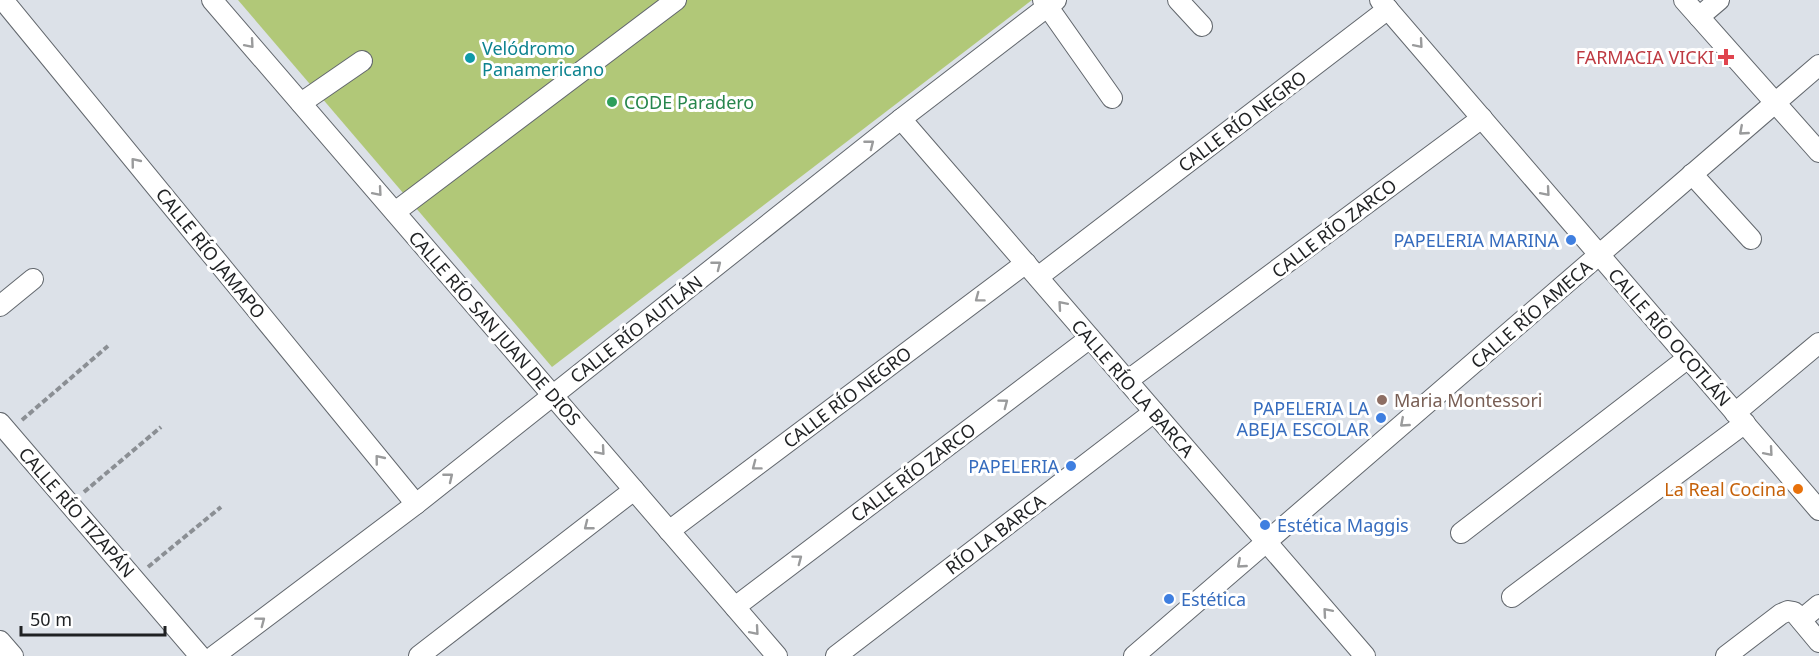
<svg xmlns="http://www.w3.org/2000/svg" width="1819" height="656" font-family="'Noto Sans',sans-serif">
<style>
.green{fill:#b1c878}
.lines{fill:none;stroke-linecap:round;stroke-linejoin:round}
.minor-casing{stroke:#62676d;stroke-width:22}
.path{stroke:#8b8f94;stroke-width:4;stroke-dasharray:6 3;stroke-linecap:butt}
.minor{stroke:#fff;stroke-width:20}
.oneway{stroke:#9a9b9c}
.health-dot{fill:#e0444e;stroke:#fff;stroke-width:2}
.culture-dot{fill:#0f9aa8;stroke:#fff;stroke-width:2}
.leisure-dot{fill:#2e9e5b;stroke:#fff;stroke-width:2}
.shop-dot{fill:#3f7fe0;stroke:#fff;stroke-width:2}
.education-dot{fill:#8d6e63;stroke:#fff;stroke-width:2}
.food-dot{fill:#e8710a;stroke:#fff;stroke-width:2}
.labels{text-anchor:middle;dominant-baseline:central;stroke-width:6;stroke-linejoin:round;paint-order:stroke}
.culture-label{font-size:18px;fill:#0d838f;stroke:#fff;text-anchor:start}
.health-label{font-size:18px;fill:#be3a42;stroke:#fff;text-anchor:end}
.leisure-label{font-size:18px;fill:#27864d;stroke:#fff;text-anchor:start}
.street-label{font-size:18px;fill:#1f2123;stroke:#fff}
.shop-label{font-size:18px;fill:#366cbe;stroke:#fff;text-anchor:end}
.education-label{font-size:18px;fill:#785e54;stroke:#fff;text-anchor:start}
.food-label{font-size:18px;fill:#c56008;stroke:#fff;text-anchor:end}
</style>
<rect width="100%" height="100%" fill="#dce1e8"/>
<path class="green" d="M238 0H1032L552 367Z"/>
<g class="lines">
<defs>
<g id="minor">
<path d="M3 0 416 504"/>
<path d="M212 0 777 656"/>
<path d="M1043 0 1112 98"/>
<path d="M1178 0 1202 26"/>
<path d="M1380 0 1819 510"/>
<path d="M1684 0 1819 152"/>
<path d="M1699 17 1719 0"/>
<path d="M301 103 362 61"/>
<path d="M901 119 1365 656"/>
<path d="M1692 174 1751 239"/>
<path d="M395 212 676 0"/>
<path d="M1038 277 1388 9"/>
<path d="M0 306 33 279"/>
<path d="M1127 381 1482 118"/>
<path d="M1735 413 1819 343"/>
<path d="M0 423 200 656"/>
<path d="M669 531 1026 263"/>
<path d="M1461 533 1688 358"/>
<path d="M1512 597 1745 423"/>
<path d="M735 607 1090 338"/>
<path d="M1801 620 1819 605"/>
<path d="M0 641 13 656"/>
<path d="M214 656 416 504 901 119 1056 0"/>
<path d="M419 656 634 490"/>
<path d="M836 656 1154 412"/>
<path d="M1134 656 1819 65"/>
<path d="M1726 656 1781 614 1788 611 1794 612 1819 642"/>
</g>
</defs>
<use href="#minor" class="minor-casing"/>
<g class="path">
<path d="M22 420 108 346"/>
<path d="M84 492 161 427"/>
<path d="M148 567 221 507"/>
</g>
<use href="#minor" class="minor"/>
</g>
<defs><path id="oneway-chevron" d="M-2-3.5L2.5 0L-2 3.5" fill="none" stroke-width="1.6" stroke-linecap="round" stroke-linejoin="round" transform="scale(1.5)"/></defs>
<g class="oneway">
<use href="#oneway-chevron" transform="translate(250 44) rotate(49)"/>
<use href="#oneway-chevron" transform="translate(1419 44) rotate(49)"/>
<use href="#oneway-chevron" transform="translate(1743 131) rotate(139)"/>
<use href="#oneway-chevron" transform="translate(870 144) rotate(-38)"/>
<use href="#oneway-chevron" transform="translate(135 162) rotate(-129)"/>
<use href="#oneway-chevron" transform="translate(378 192) rotate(49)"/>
<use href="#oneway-chevron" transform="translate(1546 192) rotate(49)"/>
<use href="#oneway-chevron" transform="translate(717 265) rotate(-38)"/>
<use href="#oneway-chevron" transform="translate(979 298) rotate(143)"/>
<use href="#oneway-chevron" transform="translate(1062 305) rotate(-131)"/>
<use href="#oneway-chevron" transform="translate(1004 403) rotate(-37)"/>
<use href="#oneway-chevron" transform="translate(1404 423) rotate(139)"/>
<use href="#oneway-chevron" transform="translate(601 451) rotate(49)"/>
<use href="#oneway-chevron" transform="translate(1769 452) rotate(49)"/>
<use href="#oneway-chevron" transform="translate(379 459) rotate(-129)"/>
<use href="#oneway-chevron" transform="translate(756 466) rotate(143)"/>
<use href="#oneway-chevron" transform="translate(449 477) rotate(-39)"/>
<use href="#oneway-chevron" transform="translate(588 526) rotate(142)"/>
<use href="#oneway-chevron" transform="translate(798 559) rotate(-37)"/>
<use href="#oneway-chevron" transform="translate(1241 564) rotate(139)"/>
<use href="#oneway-chevron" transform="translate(1327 612) rotate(-131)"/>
<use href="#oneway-chevron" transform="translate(261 621) rotate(-37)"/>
<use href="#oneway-chevron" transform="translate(755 631) rotate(49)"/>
</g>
<path class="health-dot" d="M1723 48h6v6h6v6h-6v6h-6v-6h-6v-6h6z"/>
<circle class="culture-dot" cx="470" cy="58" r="6"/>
<circle class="leisure-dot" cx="612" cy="102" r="6"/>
<g class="shop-dot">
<circle cx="1571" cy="240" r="6"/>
<circle cx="1381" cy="418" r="6"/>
<circle cx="1071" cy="466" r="6"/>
<circle cx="1265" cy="525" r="6"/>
<circle cx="1169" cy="599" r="6"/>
</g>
<circle class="education-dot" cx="1382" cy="400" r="6"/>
<circle class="food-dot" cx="1798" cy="489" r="6"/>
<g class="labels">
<g class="culture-label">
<text x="482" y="48">Velódromo<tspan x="482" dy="21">Panamericano</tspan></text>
</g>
<g class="health-label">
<text x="1714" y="57">FARMACIA VICKI</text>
</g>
<g class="leisure-label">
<text x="624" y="102">CODE Paradero</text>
</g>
<g class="street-label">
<text transform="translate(1242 121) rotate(-37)">CALLE RÍO NEGRO</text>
<text transform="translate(1334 228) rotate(-37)">CALLE RÍO ZARCO</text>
<text transform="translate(211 253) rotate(51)">CALLE RÍO JAMAPO</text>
<text transform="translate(1531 314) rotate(-41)">CALLE RÍO AMECA</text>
<text transform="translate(495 328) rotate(49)">CALLE RÍO SAN JUAN DE DIOS</text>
<text transform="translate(636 329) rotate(-38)">CALLE RÍO AUTLÁN</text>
<text transform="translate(1670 337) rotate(49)">CALLE RÍO OCOTLÁN</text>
<text transform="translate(1133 388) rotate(49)">CALLE RÍO LA BARCA</text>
<text transform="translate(847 397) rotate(-37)">CALLE RÍO NEGRO</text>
<text transform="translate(913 472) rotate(-37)">CALLE RÍO ZARCO</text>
<text transform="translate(77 512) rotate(49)">CALLE RÍO TIZAPÁN</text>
<text transform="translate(995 534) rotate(-37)">RÍO LA BARCA</text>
</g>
<g class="shop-label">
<text x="1559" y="240">PAPELERIA MARINA</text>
<text x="1369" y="408">PAPELERIA LA<tspan x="1369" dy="21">ABEJA ESCOLAR</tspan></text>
<text x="1059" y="466">PAPELERIA</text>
<text x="1277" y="525" text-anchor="start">Estética Maggis</text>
<text x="1181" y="599" text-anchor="start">Estética</text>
</g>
<g class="education-label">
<text x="1394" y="400">Maria Montessori</text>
</g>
<g class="food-label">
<text x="1786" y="489">La Real Cocina</text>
</g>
</g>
<path d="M21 626v9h144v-9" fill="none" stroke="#1f2123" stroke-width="3"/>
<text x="30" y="626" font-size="18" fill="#1f2123" stroke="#ffffff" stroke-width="4.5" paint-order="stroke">50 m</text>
</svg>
